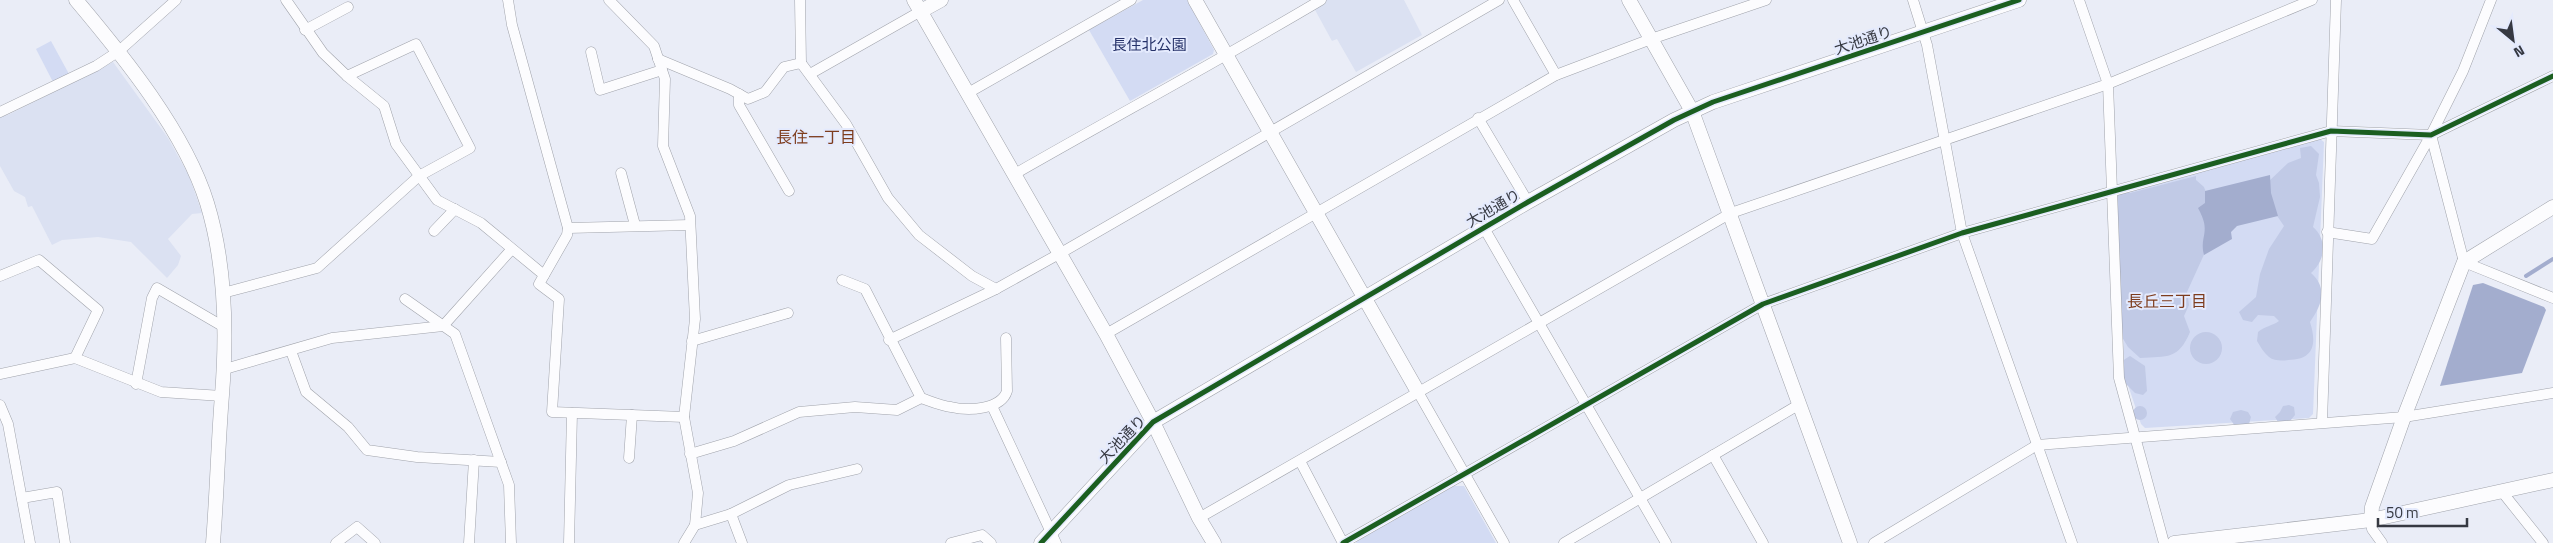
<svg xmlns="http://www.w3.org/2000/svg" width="2553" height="543" font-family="'Titillium Web','Noto Sans JP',sans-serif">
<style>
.built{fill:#dbe1f2}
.green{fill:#d3dbf3}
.forest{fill:#c1cae6}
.water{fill:#a3adce}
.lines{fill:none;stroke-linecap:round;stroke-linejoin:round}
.stream{stroke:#a3adce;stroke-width:4}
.street-casing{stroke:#a0a3ab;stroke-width:11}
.secondary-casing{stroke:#a0a3ab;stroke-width:15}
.street{stroke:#fcfcfe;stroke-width:10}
.secondary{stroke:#fcfcfe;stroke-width:14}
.cycleway-casing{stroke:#e4eafd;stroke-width:8}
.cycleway{stroke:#1b5e20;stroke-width:5}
.labels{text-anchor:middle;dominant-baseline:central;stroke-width:4;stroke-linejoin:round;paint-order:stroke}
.street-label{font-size:15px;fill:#363942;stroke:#e4eafd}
.park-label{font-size:15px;fill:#263269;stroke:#e4eafd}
.neighbourhood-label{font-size:16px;fill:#7d3c1d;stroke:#e4eafd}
</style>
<rect width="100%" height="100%" fill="#eaedf7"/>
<g class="built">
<path d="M1327 0H1404L1422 35 1356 72 1337 39 1332 41 1314 8Z"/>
<path d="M113 62 168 138 189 176 202 213 192 214 168 239 181 256 178 265 167 278 131 242 98 237 62 240 52 245 32 206 28 207 25 197 14 191 0 166V117L10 114Z"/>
</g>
<g class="green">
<path d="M1143 0H1187L1214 50 1213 54 1130 101 1089 30Z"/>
<path d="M51 41 69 74 53 82 36 49Z"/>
<path d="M2320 139 2324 142 2313 414 2309 418 2145 428 2141 424 2125 376 2117 196 2126 190Z"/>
<path d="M1454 486H1464L1496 543H1356L1358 538Z"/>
</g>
<g class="forest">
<path d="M2311 146 2319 154 2316 175 2319 183 2320 197 2313 227C2328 240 2325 261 2311 273 2328 288 2322 305 2310 322 2317 344 2314 360 2288 360 2282 361 2274 361 2269 357 2264 353 2260 346 2257 341L2258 332C2265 326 2272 326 2279 321L2274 316 2258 315 2252 322 2243 320 2239 312 2256 297 2260 274 2269 249 2284 226 2273 210 2267 183 2288 163 2301 158 2300 148Z"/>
<path d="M2196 176V180L2204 187 2208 198 2207 248 2187 292 2189 305 2184 316 2190 332C2178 360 2168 356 2140 358L2128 347 2122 337 2115 193 2121 191 2130 193Z"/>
<circle cx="2206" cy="348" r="16"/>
<path d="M2130 356 2145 366 2147 391 2143 395 2135 393 2124 382 2122 361Z"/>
<path d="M2289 405 2294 407 2295 415 2290 421 2278 422 2275 417 2280 412 2283 406Z"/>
<circle cx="2140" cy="413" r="7"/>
<path d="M2241 410 2248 412 2251 417 2249 424 2235 426 2230 419 2233 412Z"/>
</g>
<g class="water">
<path d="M2270 175 2271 193 2278 216 2237 226 2231 232 2232 239 2204 255C2199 235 2212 233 2198 208L2205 203V191Z"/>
<path d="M2483 283 2544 307 2546 310 2522 373 2440 386 2473 285Z"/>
</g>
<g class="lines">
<path class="stream" d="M2526 276 2553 259"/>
<defs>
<g id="street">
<path d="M508 0 512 25 568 228 567 235 539 284 559 299 552 412 684 417"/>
<path d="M609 0 654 46 665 79 663 146 690 216 695 319 684 417 698 493 695 525 684 543"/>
<path d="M800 0 801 63"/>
<path d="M1513 0 1556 75"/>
<path d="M1913 0 1927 45 1962 233 2072 543"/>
<path d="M2079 0 2108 84 2119 378 2164 543"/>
<path d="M305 30 348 7"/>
<path d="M591 52 600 90 662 70"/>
<path d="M658 59 730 89 748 99 765 92 784 67 801 63 846 124 888 198 919 235 972 276 996 289"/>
<path d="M810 74 921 11"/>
<path d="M347 76 384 106 396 144 437 200 481 223 544 275"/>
<path d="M968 93 1131 0"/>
<path d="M739 94V105L789 191"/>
<path d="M0 112 96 66 119 51 176 0"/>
<path d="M1478 118 1528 202"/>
<path d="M2431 135 2464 262 2553 298"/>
<path d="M621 173 635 225"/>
<path d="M1013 175C1116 116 1220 60 1321 0"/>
<path d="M568 228 690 225"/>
<path d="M1484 228 1666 543"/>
<path d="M434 231 455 209"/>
<path d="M2327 232 2372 239 2431 135 2463 71 2491 0"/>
<path d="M0 276 39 260 98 310 75 358 161 392 222 396"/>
<path d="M842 280 865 289 921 398"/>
<path d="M223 293 317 268 419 176 470 148 416 44 347 76 323 53 286 0"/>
<path d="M405 299 455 334 509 485 511 543"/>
<path d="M1106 334 1556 75 1651 39 1766 0"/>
<path d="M889 340 996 289 1059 254 1499 0"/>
<path d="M692 341 788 313"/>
<path d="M291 351 306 392 348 427 367 450 417 457 501 462"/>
<path d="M225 369 332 338 443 326 511 250"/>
<path d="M0 374 75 358"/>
<path d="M136 384 152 298 157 288 224 327"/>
<path d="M1418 392 1504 543"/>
<path d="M0 405 8 424 30 543"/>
<path d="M992 406 1056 543"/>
<path d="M2322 422 2336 0"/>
<path d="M690 454 734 441 799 412 855 407 897 410 921 398C930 401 941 406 951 407 968 411 1001 410 1007 391L1006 338"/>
<path d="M1713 455 1763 543"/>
<path d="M629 458 632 415"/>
<path d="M1300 461 1343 543"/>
<path d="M2503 493 2543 543"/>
<path d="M22 498 57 492 65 543"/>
<path d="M731 514 742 543"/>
<path d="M1199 518 1731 213 2108 84 2312 0"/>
<path d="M2371 520 2372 529 2382 543"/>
<path d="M695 525 731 514 789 485 857 469"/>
<path d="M336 543 357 527 375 543"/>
<path d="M469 543 474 460"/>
<path d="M569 543 572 413"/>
<path d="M951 543 982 535 991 543"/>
<path d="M1343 543 1763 304 1962 233 2331 131 2431 135 2553 76"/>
<path d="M1564 543 1800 404"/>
<path d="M1874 543 2037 445 2404 417 2553 393"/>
</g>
<g id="secondary">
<path d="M76 0C124 57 185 132 207 203 226 265 227 332 222 395 218 444 217 494 213 543"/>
<path d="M914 0 1106 334 1153 422 1199 518 1214 543"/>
<path d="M1195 0 1418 392"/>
<path d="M1629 0 1692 111 1850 543"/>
<path d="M921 11 941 0"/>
<path d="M2371 520 2372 507 2404 417 2464 262 2553 207"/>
<path d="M1041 543 1153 422 1528 202 1674 120 1713 102 2019 0"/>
<path d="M2174 543 2371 520 2553 480"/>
</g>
</defs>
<use href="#street" class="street-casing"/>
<use href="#secondary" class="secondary-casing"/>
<use href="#street" class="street"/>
<use href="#secondary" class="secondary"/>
<defs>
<g id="cycleway">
<path d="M1041 543 1153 422 1528 202 1674 120 1713 102 2019 0"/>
<path d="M1343 543 1763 304 1962 233 2331 131 2431 135 2553 76"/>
</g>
</defs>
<use href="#cycleway" class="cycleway-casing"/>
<use href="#cycleway" class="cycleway"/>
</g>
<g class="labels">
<g class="street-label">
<text transform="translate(1863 40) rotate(-18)">大池通り</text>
<text transform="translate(1493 208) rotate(-30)">大池通り</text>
<text transform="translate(1122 439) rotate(-46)">大池通り</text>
</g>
<g class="park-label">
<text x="1149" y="44">長住北公園</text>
</g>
<g class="neighbourhood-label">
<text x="816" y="137">長住一丁目</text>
<text x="2167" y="301">長丘三丁目</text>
</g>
</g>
<g transform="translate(2513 40) rotate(151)" stroke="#e4eafd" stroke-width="4" paint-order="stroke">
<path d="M0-4L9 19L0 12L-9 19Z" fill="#363942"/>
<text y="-8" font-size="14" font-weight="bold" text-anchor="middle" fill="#363942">N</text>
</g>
<path d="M2378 518v8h89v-8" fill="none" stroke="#363942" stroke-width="2.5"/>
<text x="2386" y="518" font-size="15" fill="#363942" stroke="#e4eafd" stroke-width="4" paint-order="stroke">50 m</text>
</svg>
